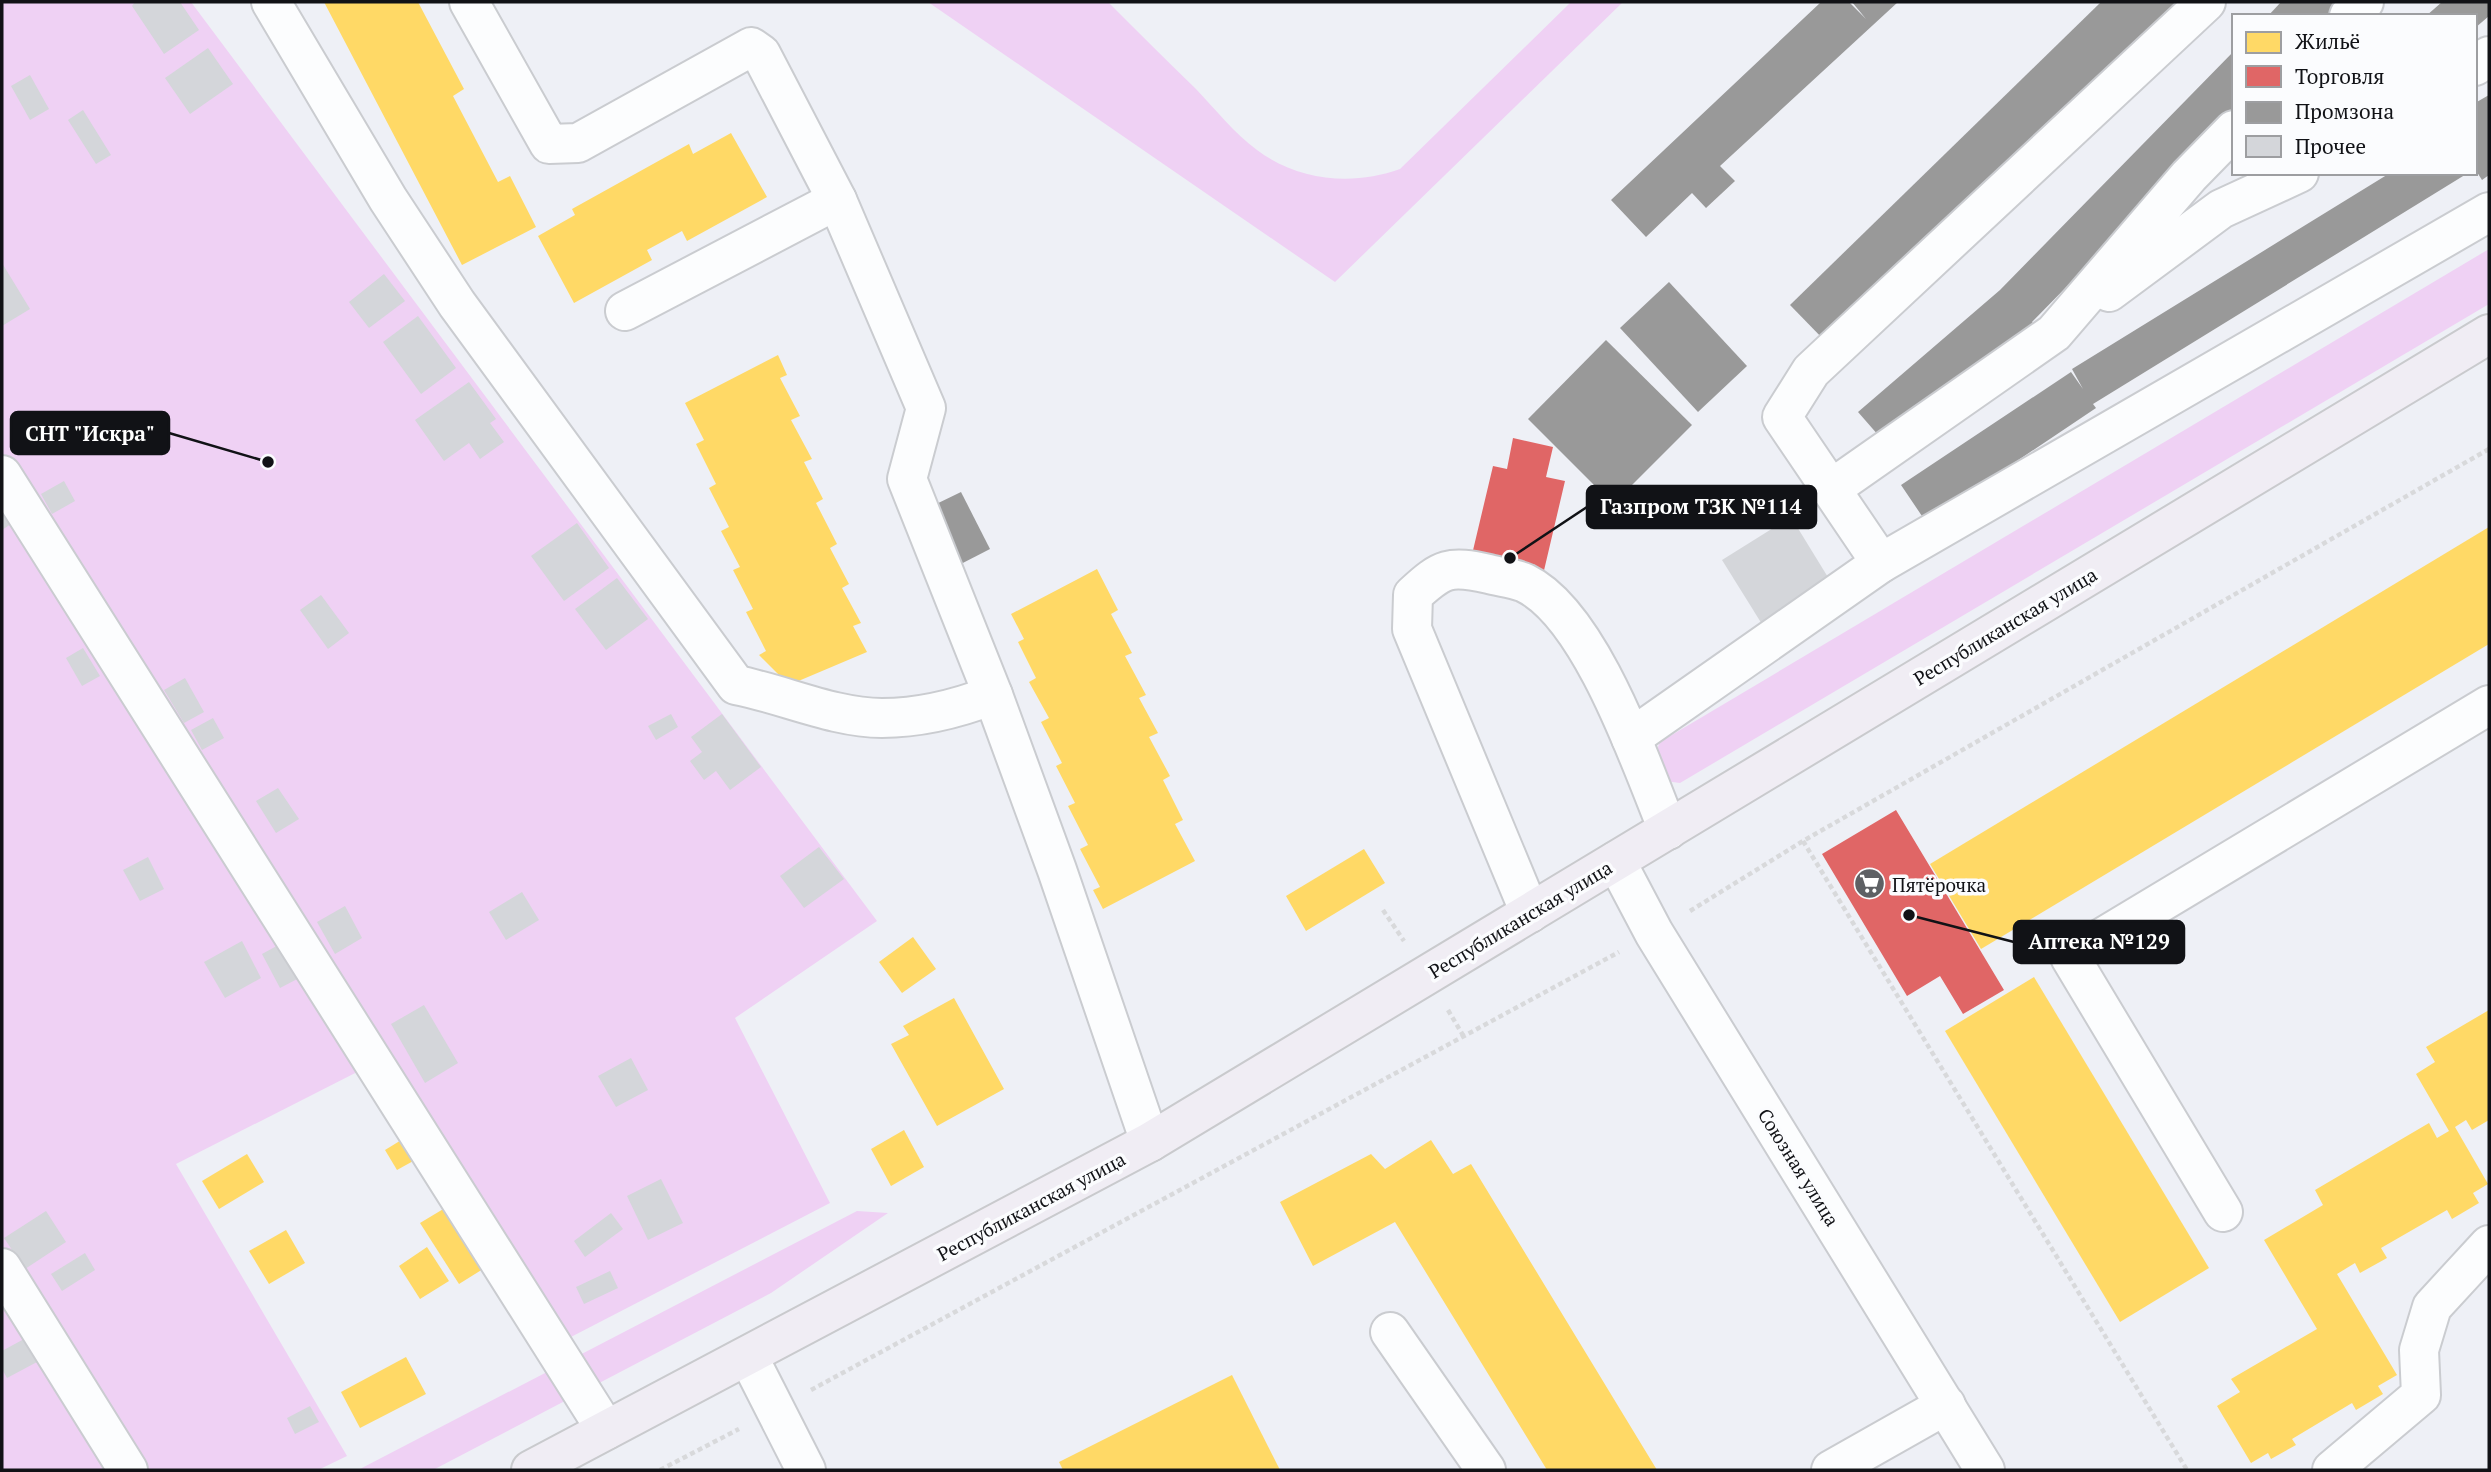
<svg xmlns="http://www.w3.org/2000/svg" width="2491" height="1472" font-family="'PT Serif',serif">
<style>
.green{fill:#efd1f4}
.homes{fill:#ffd966}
.shops{fill:#e06666}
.industry{fill:#999}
.building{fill:#d4d6da}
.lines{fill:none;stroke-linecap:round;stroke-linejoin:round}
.minor-casing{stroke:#caccd0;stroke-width:42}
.major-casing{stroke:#c9cacd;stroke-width:42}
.path{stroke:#d8d9db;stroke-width:4.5;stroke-dasharray:5 3.5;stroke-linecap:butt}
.minor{stroke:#fcfdfe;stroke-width:38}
.major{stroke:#f0edf4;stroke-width:38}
.labels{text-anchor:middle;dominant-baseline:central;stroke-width:7;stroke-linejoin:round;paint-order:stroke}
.street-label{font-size:19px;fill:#111216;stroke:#fbfcfe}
.poi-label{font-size:19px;fill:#111216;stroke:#fbfcfe;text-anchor:start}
.leader{fill:none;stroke:#111216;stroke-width:2.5}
.callout-dot{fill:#111216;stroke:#fbfcfe;stroke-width:2.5}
.callout{fill:#111216;stroke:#111216;stroke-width:2.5}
.callout-label{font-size:21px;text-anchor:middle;font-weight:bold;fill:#fff}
</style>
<rect width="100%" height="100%" fill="#eef0f6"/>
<g class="green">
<path d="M2 2H191L877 921 735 1018 830 1203 540 1353 367 1067 176 1164 347 1456 318 1470H2Z"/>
<path d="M928 2H1108C1137 31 1166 60 1196 89 1215 109 1235 134 1257 150 1298 181 1353 186 1400 169L1571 2H1623L1335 282Z"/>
<path d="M2489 249V304L1680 783 1665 781 1656 752 1660 742Z"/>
<path d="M857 1211 888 1213 771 1293 433 1470H358Z"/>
</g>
<g class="homes">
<path d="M324 2H418L464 89 453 96 498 182 510 176 536 227 462 265Z"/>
<path d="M731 133 767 197 687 241 682 231 647 250 652 260 574 303 538 236 575 215 572 209 689 144 693 154Z"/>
<path d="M778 355 787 375 780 378 800 416 791 420 812 459 804 462 823 499 816 503 837 544 830 548 849 584 842 588 861 623 853 626 867 652 789 685 759 655 766 651 746 612 753 609 733 570 740 567 721 531 729 527 709 488 716 484 696 444 704 440 685 403Z"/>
<path d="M2489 527V644L1981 949 1930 864Z"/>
<path d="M1097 569 1118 610 1111 614 1132 653 1125 656 1146 695 1139 698 1158 733 1149 737 1170 776 1163 780 1183 820 1175 824 1195 861 1103 909 1093 890 1100 887 1080 849 1088 845 1068 806 1075 803 1056 766 1062 763 1041 722 1049 718 1029 682 1036 678 1018 642 1024 639 1011 614Z"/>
<path d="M1364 849 1385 883 1306 931 1286 896Z"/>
<path d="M913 937 936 969 902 993 879 962Z"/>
<path d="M2034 977 2209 1268 2120 1322 1945 1031Z"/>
<path d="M954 998 1004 1089 937 1126 891 1044 909 1035 903 1026Z"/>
<path d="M2489 1010V1120L2472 1130 2466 1120 2455 1127 2488 1184 2473 1193 2479 1203 2452 1219 2447 1210 2381 1248 2387 1258 2360 1273 2355 1263 2337 1274 2397 1375 2378 1386 2383 1394 2356 1410 2352 1403 2292 1439 2296 1445 2271 1459 2268 1453 2251 1463 2217 1406 2240 1392 2231 1379 2317 1329 2264 1240 2323 1205 2315 1190 2429 1123 2437 1138 2449 1131 2416 1074 2435 1062 2426 1047Z"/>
<path d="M904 1130 924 1167 891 1186 871 1149Z"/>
<path d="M403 1139 415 1160 397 1170 385 1150Z"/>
<path d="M1431 1140 1453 1174 1471 1164 1657 1470H1547L1395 1222 1313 1266 1280 1202 1371 1154 1385 1169Z"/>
<path d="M247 1154 264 1182 219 1209 202 1181Z"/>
<path d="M445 1208 483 1269 459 1284 420 1223Z"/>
<path d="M286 1230 305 1263 269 1284 249 1251Z"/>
<path d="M427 1247 449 1281 420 1299 399 1266Z"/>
<path d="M406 1357 426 1394 360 1428 341 1392Z"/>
<path d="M1232 1375 1280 1470H1063L1059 1462Z"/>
</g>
<g class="shops">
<path d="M1513 438 1553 447 1546 477 1565 481 1542 579 1470 563 1493 466 1507 469Z"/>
<path d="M1896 810 2004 990 1963 1014 1940 976 1907 996 1822 854Z"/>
</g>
<g class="industry">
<path d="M1821 2H1849L1866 19 1852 2H1898L1720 166 1735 181 1706 208 1692 193 1646 237 1611 200Z"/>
<path d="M2101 2H2176L1827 343 1790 305Z"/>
<path d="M2281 2H2346L2332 16H2268Z"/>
<path d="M2442 2H2489V16L2475 28V16H2426Z"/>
<path d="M2234 51V116L2032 322 2036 327 2005 355 1998 348 1886 444 1858 412 2000 290Z"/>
<path d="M2489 95V175L2482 180 2475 169V103Z"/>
<path d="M2390 173H2468L2093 404 2096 408 1926 522 1901 485 2071 372 2083 389 2072 369Z"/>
<path d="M1669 282 1747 366 1698 412 1620 328Z"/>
<path d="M1606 340 1692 425 1613 504 1528 419Z"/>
<path d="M961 492 990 549 957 566 928 508Z"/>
</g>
<g class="building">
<path d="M135 2H180L199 30 164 54 132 6Z"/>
<path d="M208 48 233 84 190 114 165 78Z"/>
<path d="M30 75 49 109 30 120 11 86Z"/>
<path d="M83 110 111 155 96 164 68 120Z"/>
<path d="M2 263 30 309 2 326Z"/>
<path d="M384 274 405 301 369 328 349 302Z"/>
<path d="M418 316 456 368 421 394 383 342Z"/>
<path d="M469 382 496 419 490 423 504 442 480 459 469 443 444 461 415 420Z"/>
<path d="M64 481 75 501 52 514 41 494Z"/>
<path d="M2 509 11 524 2 530Z"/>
<path d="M1791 517 1834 587 1765 629 1722 560Z"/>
<path d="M577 523 609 568 564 601 531 556Z"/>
<path d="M617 578 648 619 606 650 575 609Z"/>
<path d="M321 595 349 633 328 649 300 610Z"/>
<path d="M83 648 100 676 82 686 66 658Z"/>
<path d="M185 678 204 712 184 723 164 690Z"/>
<path d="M671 714 678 727 656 740 648 726Z"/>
<path d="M722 714 761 767 730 790 716 771 704 780 690 761 702 752 691 737Z"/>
<path d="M213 718 224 738 202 750 191 730Z"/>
<path d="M278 788 299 819 276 833 256 801Z"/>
<path d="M819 847 844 879 804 908 780 876Z"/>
<path d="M148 857 164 889 140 901 123 870Z"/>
<path d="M522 892 539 920 506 940 489 912Z"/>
<path d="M345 906 362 938 335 954 317 922Z"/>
<path d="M242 941 261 978 225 998 204 962Z"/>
<path d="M284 942 303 976 280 988 262 954Z"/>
<path d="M424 1005 458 1063 425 1083 391 1024Z"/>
<path d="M631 1058 648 1090 616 1107 598 1076Z"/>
<path d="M661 1179 683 1223 648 1240 627 1196Z"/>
<path d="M46 1211 66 1242 25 1269 4 1238Z"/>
<path d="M611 1213 623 1229 585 1257 574 1241Z"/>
<path d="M85 1253 95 1270 62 1291 51 1274Z"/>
<path d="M610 1271 618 1288 584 1304 576 1287Z"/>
<path d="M24 1339 37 1362 7 1378 2 1369V1351Z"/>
<path d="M310 1406 319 1422 295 1434 287 1418Z"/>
</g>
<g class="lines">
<defs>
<g id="minor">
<path d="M271 2 388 199 457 304 736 685C783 694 834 718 882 718 918 718 959 708 993 695"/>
<path d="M469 2 549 144 578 143 751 47 761 54 837 200 926 408 907 479 993 695 1057 870 1150 1142"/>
<path d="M2349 16 2364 2"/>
<path d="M2475 66 2489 56"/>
<path d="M2109 292 2221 209 2299 173"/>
<path d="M625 311 837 200"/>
<path d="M2 475 606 1430"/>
<path d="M1831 489 2054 333 2189 176 2234 130"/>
<path d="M1881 563 1782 417 1811 371 2206 2"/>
<path d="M1631 738 1881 563 2489 212"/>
<path d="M1616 861 1654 933 1985 1470"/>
<path d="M1530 913 1412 629 1413 595C1442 568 1449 565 1489 574 1500 577 1514 578 1525 583 1591 615 1641 764 1668 830"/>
<path d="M2223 1212 2070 957 2489 705"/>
<path d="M2 1268 128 1470"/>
<path d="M1390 1332 1486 1470"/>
<path d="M748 1356 806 1470"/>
<path d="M1831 1470 1946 1405"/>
<path d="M2332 1470 2421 1395 2419 1350 2432 1307 2489 1245"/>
</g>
<path id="major" d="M531 1470 1150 1142 2489 334"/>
</defs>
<use href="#minor" class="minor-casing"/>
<use href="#major" class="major-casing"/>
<g class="path">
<path d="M1803 841 2187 1470"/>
<path d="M1383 910 1404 941"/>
<path d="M1690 911 1803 841 2489 449"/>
<path d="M1448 1010 1464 1037"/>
<path d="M811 1390 1619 952"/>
<path d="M660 1470 739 1429"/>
</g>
<use href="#minor" class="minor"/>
<use href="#major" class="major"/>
</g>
<defs>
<symbol id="supermarket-disc" viewBox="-11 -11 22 22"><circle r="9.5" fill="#5e6064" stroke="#fbfcfe"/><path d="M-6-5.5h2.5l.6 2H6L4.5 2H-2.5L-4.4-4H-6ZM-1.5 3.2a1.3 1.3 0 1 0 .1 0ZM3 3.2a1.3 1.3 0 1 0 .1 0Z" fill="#fff"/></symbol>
</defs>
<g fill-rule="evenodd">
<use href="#supermarket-disc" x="1852" y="866" width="35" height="35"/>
</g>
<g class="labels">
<g class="street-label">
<text transform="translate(2005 626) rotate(-31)">Республиканская улица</text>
<text transform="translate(1520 919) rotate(-31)">Республиканская улица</text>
<text transform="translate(1799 1167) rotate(58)">Союзная улица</text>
<text transform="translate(1031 1206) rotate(-28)">Республиканская улица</text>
</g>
<g class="poi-label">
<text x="1892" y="884">Пятёрочка</text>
</g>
</g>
<path class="leader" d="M268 462L169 433M1510 558L1587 507M1909 915L2014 942"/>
<g class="callout-dot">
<circle cx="268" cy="462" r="7"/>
<circle cx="1510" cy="558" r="7"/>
<circle cx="1909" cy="915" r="7"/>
</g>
<g class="callout">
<rect x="11" y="412" width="158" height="42" rx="7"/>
<rect x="1587" y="486" width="229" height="42" rx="7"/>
<rect x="2014" y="921" width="170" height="42" rx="7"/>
</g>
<g class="callout-label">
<text x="90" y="441">СНТ "Искра"</text>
<text x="1701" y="514">Газпром ТЗК №114</text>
<text x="2099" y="949">Аптека №129</text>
</g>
<rect width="2491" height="1472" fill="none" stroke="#111216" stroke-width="7"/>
<rect x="2232" y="14" width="245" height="161" fill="#fbfcfe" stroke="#9d9ea1" stroke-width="2"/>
<rect x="2246" y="32" width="35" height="21" fill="#ffd966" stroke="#9d9ea1" stroke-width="2"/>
<text x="2295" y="49" font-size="21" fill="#111216">Жильё</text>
<rect x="2246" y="66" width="35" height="21" fill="#e06666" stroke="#9d9ea1" stroke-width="2"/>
<text x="2295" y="84" font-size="21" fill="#111216">Торговля</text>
<rect x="2246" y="102" width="35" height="21" fill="#999999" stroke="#9d9ea1" stroke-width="2"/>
<text x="2295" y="119" font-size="21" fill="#111216">Промзона</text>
<rect x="2246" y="136" width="35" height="21" fill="#d4d6da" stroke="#9d9ea1" stroke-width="2"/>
<text x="2295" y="154" font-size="21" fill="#111216">Прочее</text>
</svg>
